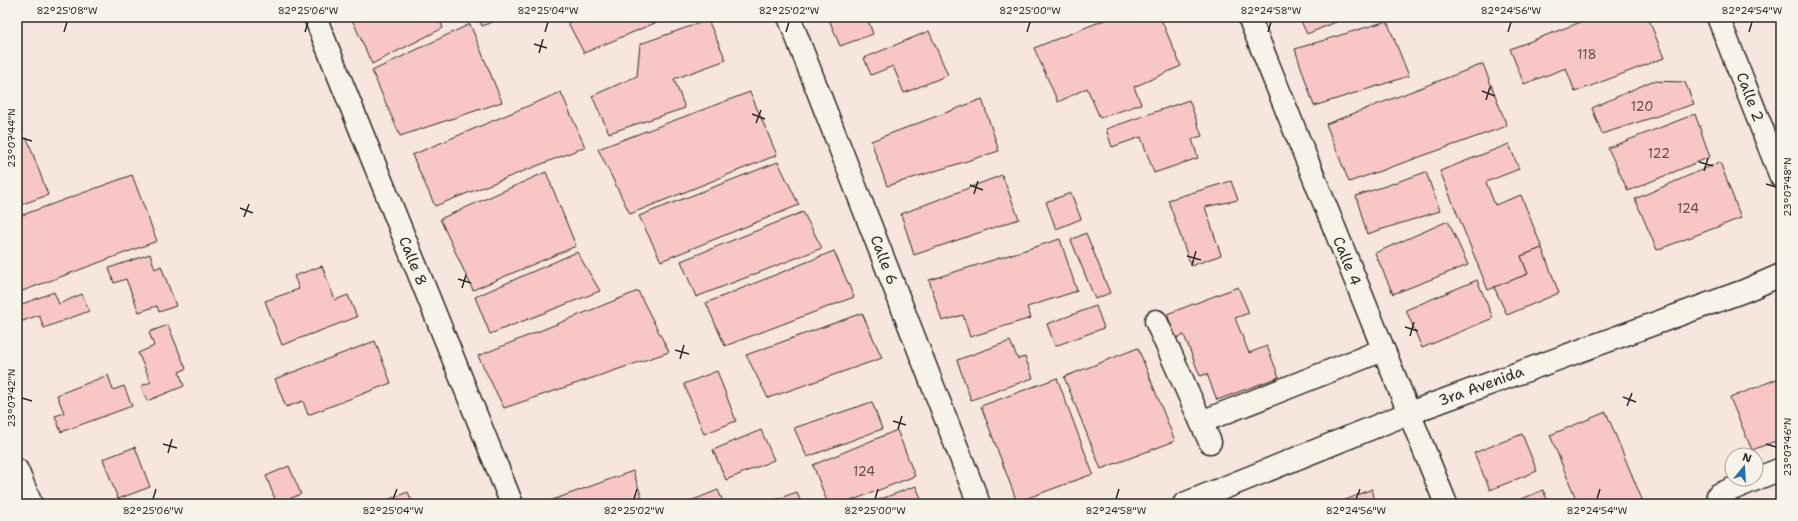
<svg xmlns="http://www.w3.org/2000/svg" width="1798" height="521" font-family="'Shantell Sans',sans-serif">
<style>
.building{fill:#f8c7c5;stroke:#2b2b2b}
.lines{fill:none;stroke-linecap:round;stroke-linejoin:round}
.minor-casing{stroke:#2b2b2b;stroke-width:25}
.major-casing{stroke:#2b2b2b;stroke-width:25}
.minor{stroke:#f7f3e8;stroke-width:22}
.major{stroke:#f7f3e8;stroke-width:22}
.ticks{fill:none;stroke:#2b2b2b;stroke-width:1.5}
.labels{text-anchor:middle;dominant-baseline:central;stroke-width:3.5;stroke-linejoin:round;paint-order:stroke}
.number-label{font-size:13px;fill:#5e5252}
.street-label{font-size:15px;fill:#2b2b2b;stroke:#f7f3e8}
.neatline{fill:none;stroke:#2b2b2b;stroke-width:1.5}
.ticks-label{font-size:10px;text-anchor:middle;fill:#2b2b2b}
</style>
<rect width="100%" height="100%" fill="#f7e6de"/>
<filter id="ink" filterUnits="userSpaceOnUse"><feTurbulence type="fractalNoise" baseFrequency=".025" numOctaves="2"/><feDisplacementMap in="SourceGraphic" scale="8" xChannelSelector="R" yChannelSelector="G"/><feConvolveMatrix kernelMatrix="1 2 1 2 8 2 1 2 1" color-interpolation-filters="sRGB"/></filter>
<g filter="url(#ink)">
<g class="building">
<path d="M351 17H439L443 28 372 64Z"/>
<path d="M478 17H505L482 26Z"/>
<path d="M565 17H669L584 53Z"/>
<path d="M828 17H867L873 34 840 46Z"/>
<path d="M1112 17H1160L1181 66 1134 87 1141 104 1100 118 1087 88 1058 102 1034 48Z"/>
<path d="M1299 17H1348L1307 34Z"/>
<path d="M1594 17H1648L1664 58 1575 92 1566 68 1524 84 1510 49Z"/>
<path d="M708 20 726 60 674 79 685 108 609 133 592 96 637 76 640 44Z"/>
<path d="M1387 21 1409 76 1314 106 1295 49Z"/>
<path d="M470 24 502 102 400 136 372 71Z"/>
<path d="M929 31 948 75 904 93 893 66 871 75 864 58Z"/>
<path d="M1483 64 1507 126 1349 182 1326 124Z"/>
<path d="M1652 81 1685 82 1694 104 1602 134 1592 108Z"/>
<path d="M561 92 585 147 435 206 412 155Z"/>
<path d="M750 92 777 155 630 214 598 149Z"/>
<path d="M982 99 999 151 887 186 871 141Z"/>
<path d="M1189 100 1202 136 1192 139 1198 158 1154 173 1141 137 1112 147 1106 129Z"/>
<path d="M17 113 23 131 17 133Z"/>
<path d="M1695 114 1710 157 1628 191 1608 148Z"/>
<path d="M27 138 48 195 17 206V141Z"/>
<path d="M1509 144 1519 169 1486 182 1495 205 1521 195 1542 248 1521 256 1528 274 1488 290 1440 171Z"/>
<path d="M778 162 799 205 661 261 639 216Z"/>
<path d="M1720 162 1741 218 1657 250 1635 199Z"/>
<path d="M546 172 576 246 473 290 440 219Z"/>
<path d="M1426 172 1440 211 1367 234 1356 196Z"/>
<path d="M132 175 157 241 17 293V217Z"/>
<path d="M1002 175 1019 219 914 255 901 214Z"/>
<path d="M1231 181 1238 200 1205 207 1221 255 1191 266 1168 200Z"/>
<path d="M1071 193 1081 219 1056 229 1046 202Z"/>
<path d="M803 212 822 248 696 297 681 261Z"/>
<path d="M1448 221 1468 265 1393 294 1375 253Z"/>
<path d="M1086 233 1110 293 1095 299 1071 240Z"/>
<path d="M1060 239 1077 291 1027 307 1031 318 970 337 963 315 942 321 929 280Z"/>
<path d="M1542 248 1559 293 1507 315 1494 287 1528 274 1521 256Z"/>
<path d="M834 251 854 297 725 346 706 303Z"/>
<path d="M577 252 600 291 490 334 475 297Z"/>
<path d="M150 254 155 269 161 266 176 306 159 312 157 306 139 312 126 279 114 283 109 268Z"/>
<path d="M322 266 335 300 348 295 357 317 282 345 265 301 299 289 294 276Z"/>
<path d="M1477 280 1493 318 1422 348 1406 310Z"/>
<path d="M1238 287 1249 313 1235 318 1249 353 1267 346 1279 377 1217 400 1207 374 1200 376 1184 335 1176 338 1167 314Z"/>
<path d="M638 291 669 352 504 408 478 356Z"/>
<path d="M54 292 59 304 82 294 89 311 44 328 39 315 20 322 17 315V306Z"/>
<path d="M1096 306 1104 328 1055 346 1047 324Z"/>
<path d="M862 313 882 358 768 398 746 355Z"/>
<path d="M168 325 186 369 179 372 184 386 147 401 141 386 151 382 138 353 154 346 149 332Z"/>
<path d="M375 341 391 383 308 415 303 401 286 407 275 379Z"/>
<path d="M1010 341 1018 359 1025 357 1033 378 971 400 957 360Z"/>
<path d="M1138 348 1175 441 1101 469 1064 377Z"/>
<path d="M717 371 736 421 704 434 684 384Z"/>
<path d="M108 375 113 390 124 386 132 406 61 432 55 416 64 413 57 395Z"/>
<path d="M1057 378 1093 474 1017 502 981 406Z"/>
<path d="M1779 378 1781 383V439L1752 450 1730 398Z"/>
<path d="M872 402 882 429 807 457 794 428Z"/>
<path d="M1606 412 1643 502 1638 504H1578L1550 435Z"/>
<path d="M761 430 774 460 726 480 713 450Z"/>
<path d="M897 430 915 476 843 504H828L813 465Z"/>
<path d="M1522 434 1537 471 1490 490 1474 453Z"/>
<path d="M135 447 150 487 118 499 103 459Z"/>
<path d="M289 466 301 494 277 504 266 476Z"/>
<path d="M633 471 644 504H544V503Z"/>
<path d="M916 486 923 504H867Z"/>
<path d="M1372 489 1376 504H1336Z"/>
<path d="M718 490 724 504H683Z"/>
<path d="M1543 490 1549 504H1510Z"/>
<path d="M408 492 413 504H376Z"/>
<path d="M797 492 801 504H763Z"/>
</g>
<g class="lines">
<defs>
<g id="minor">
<path d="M315 17 512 504"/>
<path d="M789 17 979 504"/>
<path d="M1249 17 1446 504"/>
<path d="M1718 17 1781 177"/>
<path d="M1156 321 1210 442"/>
<path d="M1201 422 1383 350"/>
<path d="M17 470 31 504"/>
<path d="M1756 479 1781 469"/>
<path d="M1718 495 1756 479"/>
</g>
<path id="major" d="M1184 504 1409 413 1744 291 1781 275"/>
</defs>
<use href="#minor" class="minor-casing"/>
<use href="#major" class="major-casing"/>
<use href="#minor" class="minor"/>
<use href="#major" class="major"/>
</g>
</g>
<path class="ticks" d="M64 32 67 22M305 32 308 22M545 32 548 22M786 32 789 22M1027 32 1030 22M1268 32 1271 22M1508 32 1511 22M1749 32 1752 22M534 44 547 48M539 53 543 39M1482 91 1495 96M1486 100 1490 87M752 114 765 119M756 123 761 110M22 138 32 141M1699 162 1713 166M1704 171 1708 158M1766 184 1776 187M970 185 983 190M974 194 978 181M240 208 253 213M244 217 249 204M1187 256 1201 260M1192 265 1196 251M458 279 471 283M462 288 466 275M1405 327 1418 331M1410 336 1414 322M675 350 689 354M680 359 684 345M1623 397 1636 402M22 398 32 401M1627 406 1632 393M893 421 906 425M898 429 902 416M163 444 177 448M1766 444 1776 447M168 453 172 439M153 499 156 489M393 499 397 489M634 499 637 489M875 499 878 489M1116 499 1119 489M1356 499 1360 489M1597 499 1600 489"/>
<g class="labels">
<g class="number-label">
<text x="1587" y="54">118</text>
<text x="1642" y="106">120</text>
<text x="1659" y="153">122</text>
<text x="1688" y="208">124</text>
<text x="864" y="471">124</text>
</g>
<g class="street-label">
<text transform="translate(1750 97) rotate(69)">Calle 2</text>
<text transform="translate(884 260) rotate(69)">Calle 6</text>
<text transform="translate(413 261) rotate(68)">Calle 8</text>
<text transform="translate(1347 261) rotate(68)">Calle 4</text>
<text transform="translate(1481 386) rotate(-20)">3ra Avenida</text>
</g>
</g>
<rect width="1798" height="521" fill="none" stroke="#f7f3e8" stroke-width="44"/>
<g transform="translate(1744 467) rotate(18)"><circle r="19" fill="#f7f3e8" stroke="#a5a39c"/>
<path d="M0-3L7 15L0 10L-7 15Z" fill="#1f6fb2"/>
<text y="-6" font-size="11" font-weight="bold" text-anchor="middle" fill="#2b2b2b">N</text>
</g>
<rect x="22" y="22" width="1754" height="477" class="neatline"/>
<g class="ticks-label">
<text x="67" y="14">82°25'08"W</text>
<text x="308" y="14">82°25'06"W</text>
<text x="548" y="14">82°25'04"W</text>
<text x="789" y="14">82°25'02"W</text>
<text x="1030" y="14">82°25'00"W</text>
<text x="1271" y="14">82°24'58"W</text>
<text x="1511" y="14">82°24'56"W</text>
<text x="1752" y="14">82°24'54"W</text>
<text transform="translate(11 138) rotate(-90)" y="4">23°07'44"N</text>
<text transform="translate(1787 187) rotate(-90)" y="4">23°07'48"N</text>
<text transform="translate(11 398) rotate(-90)" y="4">23°07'42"N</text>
<text transform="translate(1787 447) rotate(-90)" y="4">23°07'46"N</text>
<text x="153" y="514">82°25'06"W</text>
<text x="393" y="514">82°25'04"W</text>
<text x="634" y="514">82°25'02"W</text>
<text x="875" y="514">82°25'00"W</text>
<text x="1116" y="514">82°24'58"W</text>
<text x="1356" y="514">82°24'56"W</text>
<text x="1597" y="514">82°24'54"W</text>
</g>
</svg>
